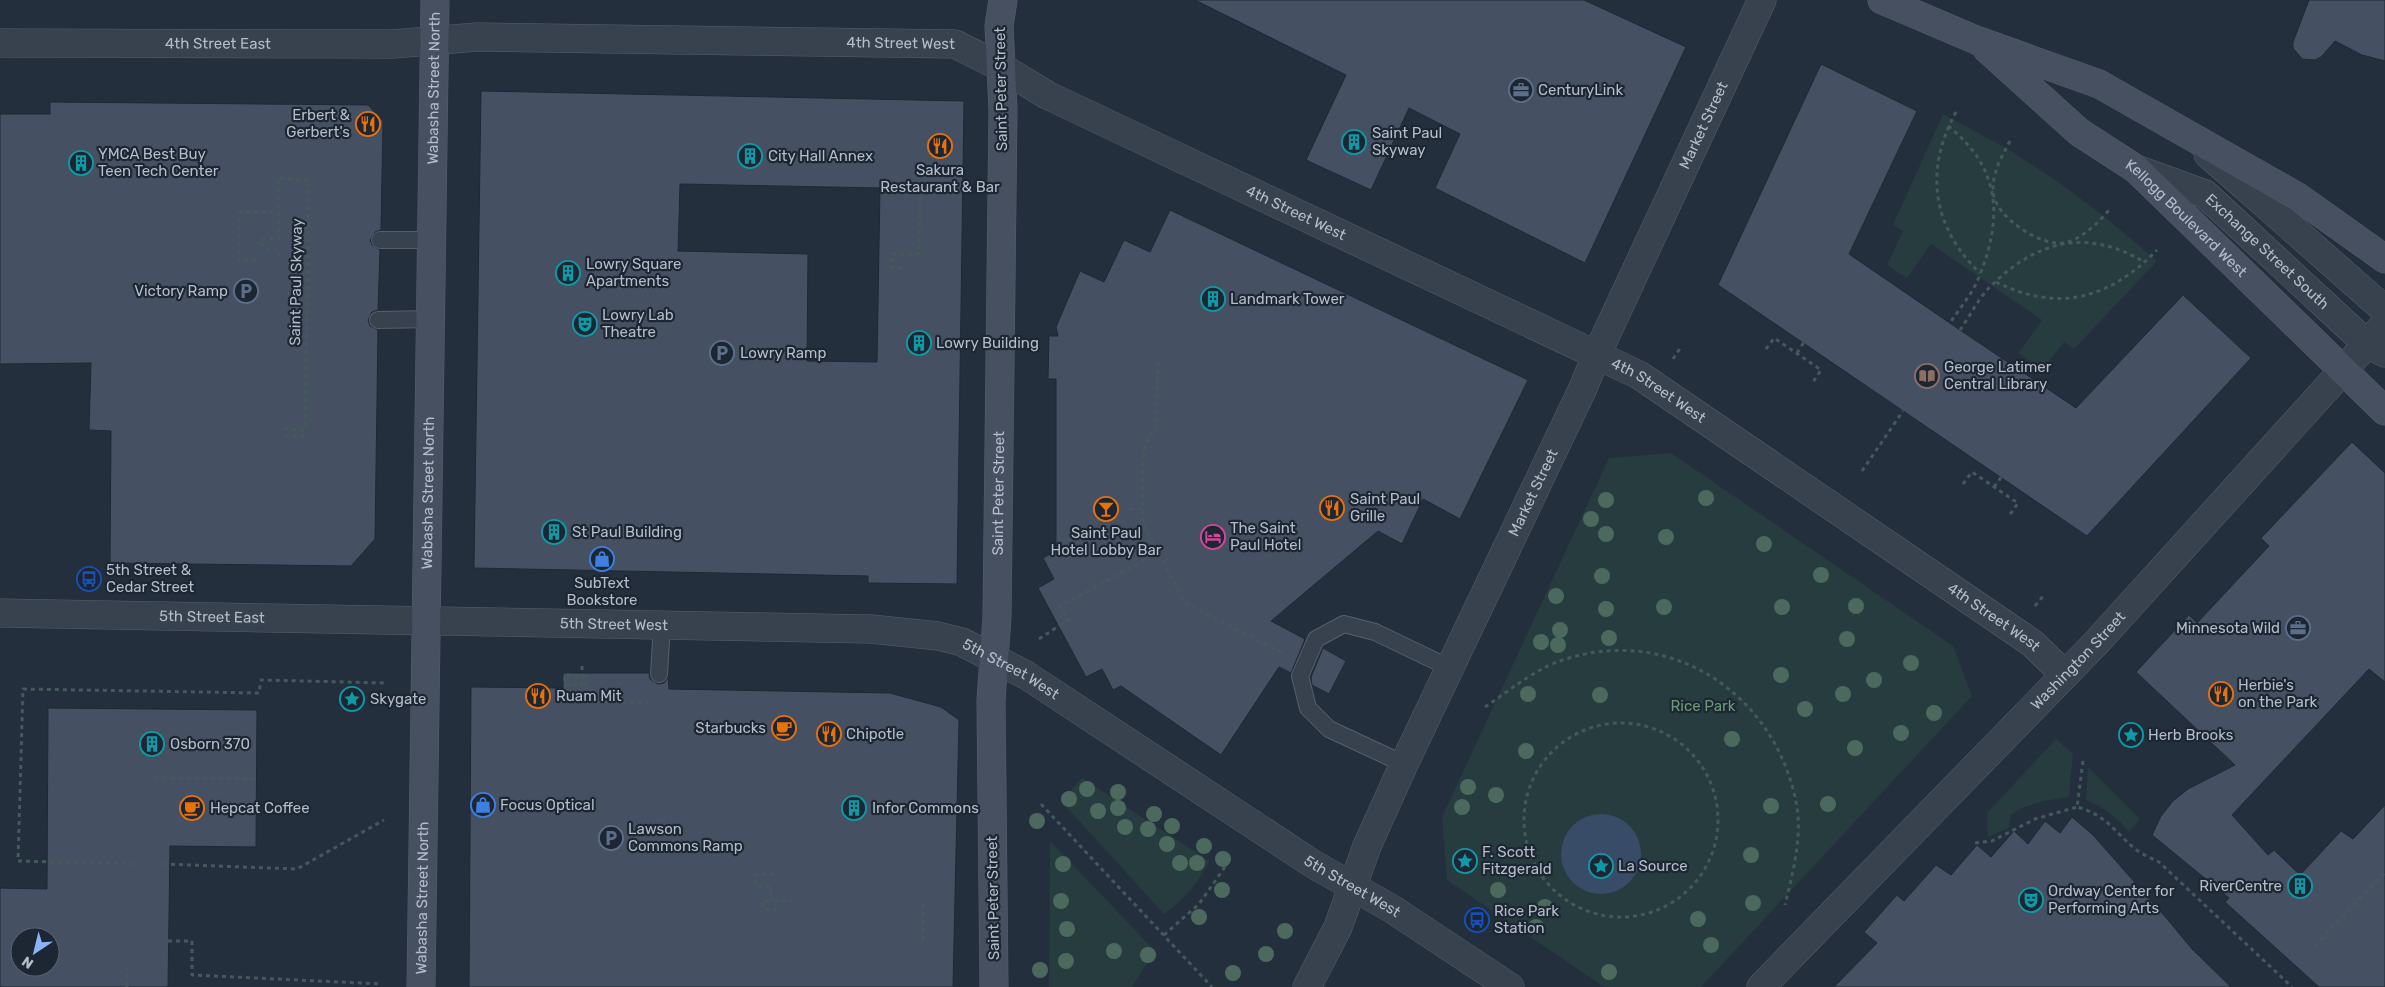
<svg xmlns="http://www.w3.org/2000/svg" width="2385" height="987" font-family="Rubik,sans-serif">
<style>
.green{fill:#263c3f}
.water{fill:#394c67}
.building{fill:#455162;stroke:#1f2835;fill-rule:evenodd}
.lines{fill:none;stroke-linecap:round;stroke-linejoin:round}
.service-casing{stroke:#565f6c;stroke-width:18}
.minor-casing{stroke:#565f6c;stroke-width:29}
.tertiary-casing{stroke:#565f6c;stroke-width:29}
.secondary-casing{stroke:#565f6c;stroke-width:29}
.path{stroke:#44595c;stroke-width:3;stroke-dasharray:4 4;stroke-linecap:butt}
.service{stroke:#38414e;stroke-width:16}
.minor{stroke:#38414e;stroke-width:28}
.tertiary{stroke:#38414e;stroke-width:28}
.secondary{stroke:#465061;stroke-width:28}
.tree{fill:#4b6a5d}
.labels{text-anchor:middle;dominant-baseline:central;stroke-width:4.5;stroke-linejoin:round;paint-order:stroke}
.street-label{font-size:15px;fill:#b4bcc9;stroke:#1d2633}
.poi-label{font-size:15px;fill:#b4bcc9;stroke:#1d2633;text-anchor:start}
.park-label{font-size:15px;fill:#6b9a76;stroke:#1d2633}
</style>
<rect width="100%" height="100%" fill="#242f3e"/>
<g class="green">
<path d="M1943 114 2006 148 2057 181 2104 216 2157 261 2074 349 2064 342 2042 370 2019 353 2042 320 1931 244 1907 278 1887 265 1903 231 1893 225Z"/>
<path d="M1671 453 1953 646 1972 696 1701 987H1604L1447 880 1442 817 1609 458Z"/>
<path d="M2056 739 2073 754 2069 797 2043 801 2022 808 2011 815 2009 828 1988 837 1987 813Z"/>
<path d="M2088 767 2140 819 2129 832C2116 816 2104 807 2086 800Z"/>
<path d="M1082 778 1209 861C1198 884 1184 899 1164 914L1061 801Z"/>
<path d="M1050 841 1158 954 1145 966 1132 987H1049Z"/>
</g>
<circle class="water" cx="1601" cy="854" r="40"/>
<g class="building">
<path d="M1195 0H1584L1686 47 1585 263 1435 188 1460 134 1409 108 1371 190 1306 160 1346 75Z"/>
<path d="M2309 0H2385V61L2362 55 2335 41 2321 57 2315 60 2302 59 2293 48V42Z"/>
<path d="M1821 64 1917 111 1849 254 1960 330 2076 408 2183 295 2251 358 2087 536 1718 285Z"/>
<path d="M481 91 964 101 957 584 868 583V576L474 568ZM680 184 880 188 877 362 807 361 808 254 678 251Z"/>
<path d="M50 102 368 105 383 121 381 230 375 232 370 240 372 245 380 250 378 310 372 312 368 320 370 326 378 330 375 539 351 566 110 563 111 431 89 430 91 363 0 364V114H50Z"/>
<path d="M1170 210 1528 380 1460 519 1423 499 1402 544 1378 531 1271 621 1305 639 1291 673 1279 667 1221 755 1121 686 1113 690 1102 669 1086 677 1038 588 1054 579 1043 558 1056 551V379H1048L1049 336H1058L1056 327 1080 271 1104 282 1124 240 1150 252Z"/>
<path d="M2352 442 2385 473V682L2369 669 2232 815 2268 855 2274 850 2300 875 2341 831 2353 839 2385 805V987H2319L2225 902 2229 898 2152 835 2161 816 2173 801 2188 789 2235 765 2136 672 2189 615 2197 623 2269 546 2261 538Z"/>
<path d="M1323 648 1346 661 1329 694 1312 685 1311 677Z"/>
<path d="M563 673H649L650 679 658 684 664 683 668 677 669 689 890 693 941 707 959 720 953 987H469L471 687 563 688Z"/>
<path d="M48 708 257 710 256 847 170 846 168 987H0V888L47 889ZM20 937H50V967H20Z"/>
<path d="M2072 817 2093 835 2168 920 2192 949 2231 987H1834L1877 943 1864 932 1897 895 1904 901 1936 865 1951 875 1977 845 1991 857 2014 831 2028 844 2045 821 2060 833Z"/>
</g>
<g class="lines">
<defs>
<g id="service">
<path d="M380 240H432"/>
<path d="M378 320 430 319"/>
<path d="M659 674 662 625"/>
<path d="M1404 764 1329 729 1308 708 1300 676 1316 639 1344 624 1375 632 1450 668"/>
</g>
<g id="minor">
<path id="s1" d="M0 43 393 44 477 37 955 44 1001 67 1047 95 1639 375 2032 643 2065 675"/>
<path id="s2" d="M1307 987 1338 927 1367 846 1404 764 1583 388 1597 354 1762 0"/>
<path id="s3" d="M1761 987 2096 643 2385 324"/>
</g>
<g id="tertiary">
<path d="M2208 154 2385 310"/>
<path id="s4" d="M2136 169 2205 194 2367 344 2385 353"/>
<path id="s5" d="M0 613 871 629 938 636 962 642 1026 675 1313 864 1392 909 1510 987"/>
</g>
<g id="secondary">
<path d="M1882 0 1976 40 2099 84 2298 197 2385 259"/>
<path id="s6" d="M1987 49 2079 132 2136 169 2385 411"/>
<path id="s7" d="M421 987 435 0"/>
<path id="s8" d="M994 987 991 700 997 617 1003 110 999 26 1003 0"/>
</g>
</defs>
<use href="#service" class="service-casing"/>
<use href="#minor" class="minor-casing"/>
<use href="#tertiary" class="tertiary-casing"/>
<use href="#secondary" class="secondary-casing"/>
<g class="path">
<path d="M1956 112C1924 170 1932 227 1980 273"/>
<path d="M1948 126C2001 168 2003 218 1979 277 1973 293 1959 309 1950 323"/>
<path d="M2010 141C2002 156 1992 173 1993 191 1994 217 2044 250 2068 242 2085 236 2099 222 2110 209"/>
<path d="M1351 170 1354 163"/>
<path d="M257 243H263V239L279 238 278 178 309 180 305 430 284 429"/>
<path d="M263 243V248L279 249V261"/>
<path d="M256 260H239V212L279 213"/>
<path d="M902 268 891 267 892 254H919L921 169H942L941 161"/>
<path d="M1996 282C2059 313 2109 299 2157 250"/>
<path d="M1960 330C1970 316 1979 297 1991 286 2037 240 2088 228 2144 262"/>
<path d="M1766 349 1774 338 1821 370 1813 382"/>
<path d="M1797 353 1804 342"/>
<path d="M1673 359 1681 347"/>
<path d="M1158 361 1156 427 1145 445 1143 462V524L1185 603 1283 653"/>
<path d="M285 435 305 436"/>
<path d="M1862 471 1903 411"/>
<path d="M1963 484 1972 472 2018 503 2009 516"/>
<path d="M1994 487 2002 476"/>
<path d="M1129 509H1143"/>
<path d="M2035 606 2044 595"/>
<path d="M1039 639 1068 620 1060 606 1158 553"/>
<path d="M582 666V685H565V675L586 676V701L648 703"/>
<path d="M587 694V697L619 698 620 683"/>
<path d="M557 696 587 697"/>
<path d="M609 699V683"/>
<path d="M1485 707C1512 689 1537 667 1569 658 1673 627 1772 694 1795 797 1804 833 1793 871 1785 905"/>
<circle cx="1621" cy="820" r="97"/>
<path d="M2083 761 2077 807C2106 815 2113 830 2134 848 2141 854 2151 858 2159 862L2292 987"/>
<path d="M155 778 257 779"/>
<path d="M1041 804 1212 987"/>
<path d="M1975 843 1992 841 2035 819 2077 807"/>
<path d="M134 864 18 861 23 689 259 693 261 680 387 683"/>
<path d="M163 864 297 869 384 820"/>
<path d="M771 901V886H756L755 875 777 874"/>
<path d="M923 904V940"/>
<path d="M777 910 763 909V901H794"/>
<path d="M1164 935 1199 904 1227 864"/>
<path d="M168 941H192V975L382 984"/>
<path d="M2315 946 2385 872"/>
<path d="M127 987V965"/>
</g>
<use href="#service" class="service"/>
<use href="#minor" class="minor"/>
<use href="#tertiary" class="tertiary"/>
<use href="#secondary" class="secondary"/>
</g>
<g class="tree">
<circle cx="1706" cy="498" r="8"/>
<circle cx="1606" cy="500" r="8"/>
<circle cx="1591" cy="519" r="8"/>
<circle cx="1606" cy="534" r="8"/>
<circle cx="1666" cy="537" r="8"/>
<circle cx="1764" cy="544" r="8"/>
<circle cx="1821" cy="575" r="8"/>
<circle cx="1602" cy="576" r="8"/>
<circle cx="1556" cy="596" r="8"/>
<circle cx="1856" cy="606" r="8"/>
<circle cx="1664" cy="607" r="8"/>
<circle cx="1782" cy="607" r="8"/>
<circle cx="1606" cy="609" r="8"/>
<circle cx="1560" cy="630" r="8"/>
<circle cx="1609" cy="638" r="8"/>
<circle cx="1847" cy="639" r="8"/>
<circle cx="1541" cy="642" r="8"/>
<circle cx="1558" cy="645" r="8"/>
<circle cx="1911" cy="663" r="8"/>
<circle cx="1781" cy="675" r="8"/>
<circle cx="1874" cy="680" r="8"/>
<circle cx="1528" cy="694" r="8"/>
<circle cx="1843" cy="694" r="8"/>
<circle cx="1600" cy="695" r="8"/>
<circle cx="1805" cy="709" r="8"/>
<circle cx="1934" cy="713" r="8"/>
<circle cx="1901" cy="733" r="8"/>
<circle cx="1732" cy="739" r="8"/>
<circle cx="1855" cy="748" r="8"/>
<circle cx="1526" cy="751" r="8"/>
<circle cx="1468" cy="787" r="8"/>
<circle cx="1087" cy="789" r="8"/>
<circle cx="1118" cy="792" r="8"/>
<circle cx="1496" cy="795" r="8"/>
<circle cx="1069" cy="799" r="8"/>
<circle cx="1828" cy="804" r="8"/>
<circle cx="1771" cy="806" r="8"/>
<circle cx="1462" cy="807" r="8"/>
<circle cx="1118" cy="808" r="8"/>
<circle cx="1098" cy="811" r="8"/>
<circle cx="1154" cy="814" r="8"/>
<circle cx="1037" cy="821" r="8"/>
<circle cx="1172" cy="826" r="8"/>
<circle cx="1125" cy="827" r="8"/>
<circle cx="1148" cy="829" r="8"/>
<circle cx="1167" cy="844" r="8"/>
<circle cx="1204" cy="846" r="8"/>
<circle cx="1751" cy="855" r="8"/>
<circle cx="1223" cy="859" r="8"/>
<circle cx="1180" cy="863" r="8"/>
<circle cx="1197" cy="863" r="8"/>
<circle cx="1063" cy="864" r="8"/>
<circle cx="1222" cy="890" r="8"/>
<circle cx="1498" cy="890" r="8"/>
<circle cx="1061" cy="901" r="8"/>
<circle cx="1753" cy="903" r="8"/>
<circle cx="1545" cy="907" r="8"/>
<circle cx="1199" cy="917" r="8"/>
<circle cx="1698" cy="919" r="8"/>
<circle cx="1536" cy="927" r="8"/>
<circle cx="1067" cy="929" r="8"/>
<circle cx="1285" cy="931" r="8"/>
<circle cx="1711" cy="945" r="8"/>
<circle cx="1114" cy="951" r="8"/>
<circle cx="1266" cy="954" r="8"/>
<circle cx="1148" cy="955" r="8"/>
<circle cx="1066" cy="961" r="8"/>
<circle cx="1040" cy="970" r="8"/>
<circle cx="1609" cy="972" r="8"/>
<circle cx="1233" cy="973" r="8"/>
</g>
<defs>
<symbol id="office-ring" viewBox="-11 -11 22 22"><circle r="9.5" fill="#1d2633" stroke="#5c6f8a" stroke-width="1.5"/><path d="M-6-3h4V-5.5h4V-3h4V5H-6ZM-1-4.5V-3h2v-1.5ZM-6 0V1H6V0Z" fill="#5c6f8a"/></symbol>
<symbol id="restaurant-ring" viewBox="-11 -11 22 22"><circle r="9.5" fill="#1d2633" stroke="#e8710a" stroke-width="1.5"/><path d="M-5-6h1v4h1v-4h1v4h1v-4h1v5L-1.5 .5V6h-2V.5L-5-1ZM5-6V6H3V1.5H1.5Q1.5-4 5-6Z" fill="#e8710a"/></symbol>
<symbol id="building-ring" viewBox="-11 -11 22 22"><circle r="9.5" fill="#1d2633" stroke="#0f9aa8" stroke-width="1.5"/><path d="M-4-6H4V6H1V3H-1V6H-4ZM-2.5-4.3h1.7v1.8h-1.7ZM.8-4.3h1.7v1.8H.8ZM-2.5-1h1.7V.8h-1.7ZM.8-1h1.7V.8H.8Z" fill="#0f9aa8"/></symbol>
<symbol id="parking-ring" viewBox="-11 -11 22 22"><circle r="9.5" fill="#1d2633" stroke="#5c6f8a" stroke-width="1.5"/><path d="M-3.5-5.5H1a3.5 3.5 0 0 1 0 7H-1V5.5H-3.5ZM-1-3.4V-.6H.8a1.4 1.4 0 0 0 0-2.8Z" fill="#5c6f8a"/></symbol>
<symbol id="theatre-ring" viewBox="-11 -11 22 22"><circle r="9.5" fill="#1d2633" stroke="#0f9aa8" stroke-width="1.5"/><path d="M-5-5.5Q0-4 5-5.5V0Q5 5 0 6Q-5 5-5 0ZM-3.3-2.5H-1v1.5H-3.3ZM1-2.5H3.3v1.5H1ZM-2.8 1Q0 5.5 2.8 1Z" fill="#0f9aa8"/></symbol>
<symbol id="library-ring" viewBox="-11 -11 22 22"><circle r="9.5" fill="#1d2633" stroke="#8d6e63" stroke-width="1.5"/><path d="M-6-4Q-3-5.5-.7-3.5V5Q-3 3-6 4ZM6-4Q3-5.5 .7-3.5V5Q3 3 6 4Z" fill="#8d6e63"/></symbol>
<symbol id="bar-ring" viewBox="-11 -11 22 22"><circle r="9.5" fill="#1d2633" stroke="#e8710a" stroke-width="1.5"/><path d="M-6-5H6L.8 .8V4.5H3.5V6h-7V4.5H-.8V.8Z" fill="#e8710a"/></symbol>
<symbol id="hotel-ring" viewBox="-11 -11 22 22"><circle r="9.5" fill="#1d2633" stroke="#d1479c" stroke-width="1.5"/><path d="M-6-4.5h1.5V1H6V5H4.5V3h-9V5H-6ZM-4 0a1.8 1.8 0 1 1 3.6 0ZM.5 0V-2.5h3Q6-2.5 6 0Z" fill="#d1479c"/></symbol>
<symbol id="shop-ring" viewBox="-11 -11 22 22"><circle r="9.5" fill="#1d2633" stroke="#3f7fe0" stroke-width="1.5"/><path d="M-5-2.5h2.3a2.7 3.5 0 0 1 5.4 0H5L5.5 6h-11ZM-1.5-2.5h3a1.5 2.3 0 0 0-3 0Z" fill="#3f7fe0"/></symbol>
<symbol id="bus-ring" viewBox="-11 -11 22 22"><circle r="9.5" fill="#1d2633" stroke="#1a4fb4" stroke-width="1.5"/><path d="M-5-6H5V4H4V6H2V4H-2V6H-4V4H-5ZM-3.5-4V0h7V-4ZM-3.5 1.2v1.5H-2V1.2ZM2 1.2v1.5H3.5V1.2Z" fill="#1a4fb4"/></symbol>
<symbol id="sight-ring" viewBox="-11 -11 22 22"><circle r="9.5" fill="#1d2633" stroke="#0f9aa8" stroke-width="1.5"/><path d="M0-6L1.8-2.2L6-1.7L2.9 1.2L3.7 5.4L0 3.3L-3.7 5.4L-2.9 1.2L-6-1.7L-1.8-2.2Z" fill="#0f9aa8"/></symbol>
<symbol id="cafe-ring" viewBox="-11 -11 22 22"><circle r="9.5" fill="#1d2633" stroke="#e8710a" stroke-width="1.5"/><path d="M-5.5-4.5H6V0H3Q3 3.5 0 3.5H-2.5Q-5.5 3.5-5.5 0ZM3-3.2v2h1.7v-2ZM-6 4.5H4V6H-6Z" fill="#e8710a"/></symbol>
</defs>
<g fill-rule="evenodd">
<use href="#office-ring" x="1507" y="76" width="28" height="28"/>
<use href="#restaurant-ring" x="354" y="110" width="28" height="28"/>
<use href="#building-ring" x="1340" y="128" width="28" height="28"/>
<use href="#restaurant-ring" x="926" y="132" width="28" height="28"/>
<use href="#building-ring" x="736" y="142" width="28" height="28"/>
<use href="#building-ring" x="67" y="149" width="28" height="28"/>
<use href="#building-ring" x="554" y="259" width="28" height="28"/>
<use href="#parking-ring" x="232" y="277" width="28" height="28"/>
<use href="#building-ring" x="1199" y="285" width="28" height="28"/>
<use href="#theatre-ring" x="571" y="310" width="28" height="28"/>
<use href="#building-ring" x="905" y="329" width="28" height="28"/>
<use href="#parking-ring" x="708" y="339" width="28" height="28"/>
<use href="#library-ring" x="1913" y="362" width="28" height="28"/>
<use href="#restaurant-ring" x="1318" y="494" width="28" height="28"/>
<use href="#bar-ring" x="1092" y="495" width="28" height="28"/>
<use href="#building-ring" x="540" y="518" width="28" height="28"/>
<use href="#hotel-ring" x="1199" y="523" width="28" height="28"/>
<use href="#shop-ring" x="588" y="545" width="28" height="28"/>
<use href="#bus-ring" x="75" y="565" width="28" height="28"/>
<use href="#office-ring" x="2284" y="614" width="28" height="28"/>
<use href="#restaurant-ring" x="2207" y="680" width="28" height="28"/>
<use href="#restaurant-ring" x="524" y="682" width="28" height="28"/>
<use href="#sight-ring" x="338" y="685" width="28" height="28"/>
<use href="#cafe-ring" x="770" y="714" width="28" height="28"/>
<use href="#restaurant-ring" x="815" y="720" width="28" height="28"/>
<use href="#sight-ring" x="2117" y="721" width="28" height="28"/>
<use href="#building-ring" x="138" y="730" width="28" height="28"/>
<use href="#shop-ring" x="469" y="791" width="28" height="28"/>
<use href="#cafe-ring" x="178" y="794" width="28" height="28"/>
<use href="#building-ring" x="840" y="794" width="28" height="28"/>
<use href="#parking-ring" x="597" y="824" width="28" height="28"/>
<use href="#sight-ring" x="1451" y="847" width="28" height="28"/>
<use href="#sight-ring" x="1587" y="852" width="28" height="28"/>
<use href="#building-ring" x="2286" y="872" width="28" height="28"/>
<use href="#theatre-ring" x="2017" y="886" width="28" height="28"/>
<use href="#bus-ring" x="1463" y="906" width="28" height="28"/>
</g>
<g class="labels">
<g class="street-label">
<text stroke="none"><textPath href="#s1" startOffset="218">4th Street East</textPath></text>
<text stroke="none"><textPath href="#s1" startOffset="901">4th Street West</textPath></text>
<text stroke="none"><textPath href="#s7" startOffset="899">Wabasha Street North</textPath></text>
<text transform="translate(1001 89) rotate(-91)">Saint Peter Street</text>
<text stroke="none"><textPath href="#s2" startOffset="949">Market Street</textPath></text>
<text stroke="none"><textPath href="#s1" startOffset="1336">4th Street West</textPath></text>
<text stroke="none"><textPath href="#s6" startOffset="262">Kellogg Boulevard West</textPath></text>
<text stroke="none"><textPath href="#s4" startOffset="158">Exchange Street South</textPath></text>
<text transform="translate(296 282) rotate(-89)">Saint Paul Skyway</text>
<text stroke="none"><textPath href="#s1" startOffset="1740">4th Street West</textPath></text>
<text stroke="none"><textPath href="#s7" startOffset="494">Wabasha Street North</textPath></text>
<text stroke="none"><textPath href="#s8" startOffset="494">Saint Peter Street</textPath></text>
<text stroke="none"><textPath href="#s2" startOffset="544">Market Street</textPath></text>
<text stroke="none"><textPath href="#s5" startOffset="212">5th Street East</textPath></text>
<text stroke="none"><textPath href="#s1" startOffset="2145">4th Street West</textPath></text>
<text stroke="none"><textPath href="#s5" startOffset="614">5th Street West</textPath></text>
<text stroke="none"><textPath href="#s3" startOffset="455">Washington Street</textPath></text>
<text stroke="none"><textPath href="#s5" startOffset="1019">5th Street West</textPath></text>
<text stroke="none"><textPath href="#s5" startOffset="1424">5th Street West</textPath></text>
<text stroke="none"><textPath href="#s7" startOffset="89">Wabasha Street North</textPath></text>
<text transform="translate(993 898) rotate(-91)">Saint Peter Street</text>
</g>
<g class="poi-label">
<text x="1538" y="90">CenturyLink</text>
<text x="350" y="115" text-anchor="end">Erbert &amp;<tspan x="350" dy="17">Gerbert's</tspan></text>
<text x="1372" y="133">Saint Paul<tspan x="1372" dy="17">Skyway</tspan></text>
<text x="98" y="154">YMCA Best Buy<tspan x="98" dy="17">Teen Tech Center</tspan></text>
<text x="768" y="156">City Hall Annex</text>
<text x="940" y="170" text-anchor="middle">Sakura<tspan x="940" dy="17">Restaurant &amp; Bar</tspan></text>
<text x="586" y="264">Lowry Square<tspan x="586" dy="17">Apartments</tspan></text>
<text x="228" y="291" text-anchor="end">Victory Ramp</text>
<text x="1230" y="299">Landmark Tower</text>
<text x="602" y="315">Lowry Lab<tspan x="602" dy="17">Theatre</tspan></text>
<text x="936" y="343">Lowry Building</text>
<text x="740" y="353">Lowry Ramp</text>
<text x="1944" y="367">George Latimer<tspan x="1944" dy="17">Central Library</tspan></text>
<text x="1350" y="499">Saint Paul<tspan x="1350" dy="17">Grille</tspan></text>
<text x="1230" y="528">The Saint<tspan x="1230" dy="17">Paul Hotel</tspan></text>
<text x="572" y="532">St Paul Building</text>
<text x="1106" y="533" text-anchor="middle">Saint Paul<tspan x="1106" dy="17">Hotel Lobby Bar</tspan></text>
<text x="106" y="570">5th Street &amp;<tspan x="106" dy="17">Cedar Street</tspan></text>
<text x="602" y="583" text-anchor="middle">SubText<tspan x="602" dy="17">Bookstore</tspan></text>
<text x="2280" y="628" text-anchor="end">Minnesota Wild</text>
<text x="2238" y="685">Herbie's<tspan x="2238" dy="17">on the Park</tspan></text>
<text x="556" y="696">Ruam Mit</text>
<text x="370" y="699">Skygate</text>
<text x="766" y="728" text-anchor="end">Starbucks</text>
<text x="846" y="734">Chipotle</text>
<text x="2148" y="735">Herb Brooks</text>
<text x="170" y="744">Osborn 370</text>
<text x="500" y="805">Focus Optical</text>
<text x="210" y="808">Hepcat Coffee</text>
<text x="872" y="808">Infor Commons</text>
<text x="628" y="829">Lawson<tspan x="628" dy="17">Commons Ramp</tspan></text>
<text x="1482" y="852">F. Scott<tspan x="1482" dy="17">Fitzgerald</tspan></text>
<text x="1618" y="866">La Source</text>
<text x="2282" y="886" text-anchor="end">RiverCentre</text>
<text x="2048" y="891">Ordway Center for<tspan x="2048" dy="17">Performing Arts</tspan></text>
<text x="1494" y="911">Rice Park<tspan x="1494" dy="17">Station</tspan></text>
</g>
<g class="park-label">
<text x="1703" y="706">Rice Park</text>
</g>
</g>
<g transform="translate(35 952) rotate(215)"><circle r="24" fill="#1d2633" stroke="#59626f"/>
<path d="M0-4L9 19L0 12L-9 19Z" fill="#8ab4f8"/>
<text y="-8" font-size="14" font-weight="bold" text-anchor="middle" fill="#b4bcc9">N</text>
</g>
</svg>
